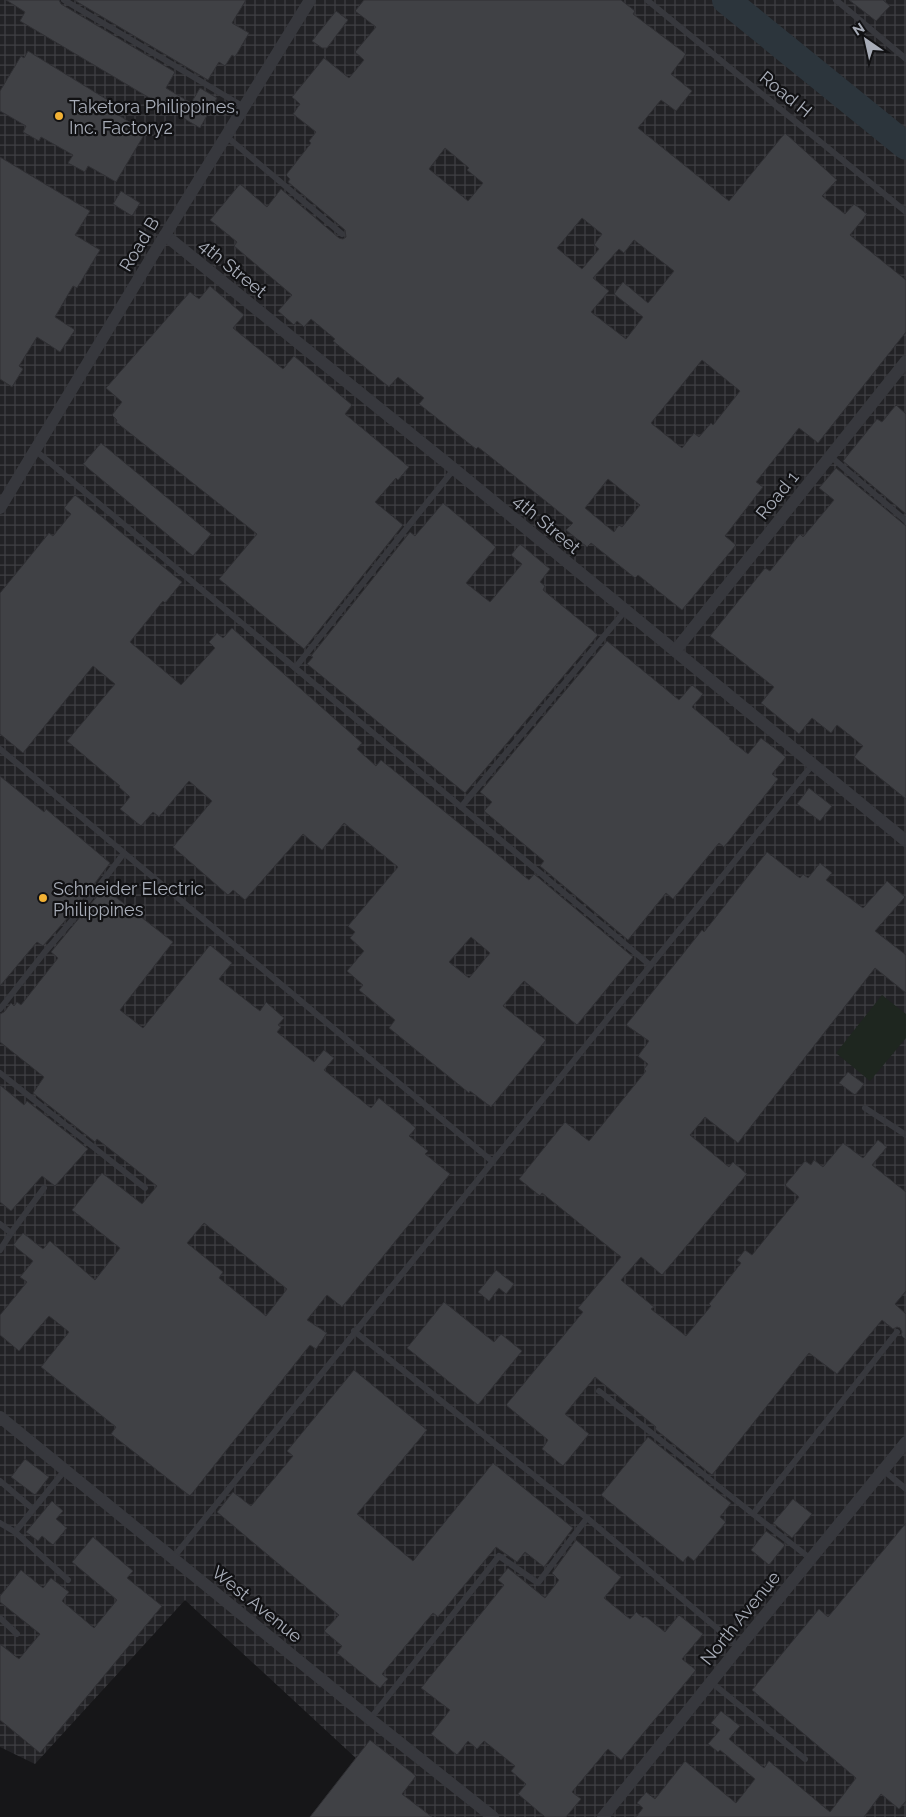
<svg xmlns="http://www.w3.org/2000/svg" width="906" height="1817" font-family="Raleway,sans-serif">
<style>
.industrial{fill:url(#industrial-grid)}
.garden{fill:#1e261f}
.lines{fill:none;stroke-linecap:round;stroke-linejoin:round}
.river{stroke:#2c353c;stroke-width:28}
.building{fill:#404145;stroke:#303034;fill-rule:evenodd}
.lane{stroke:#37383d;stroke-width:6}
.street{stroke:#37383d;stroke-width:12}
.poi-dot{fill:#f2b134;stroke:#111113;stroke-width:2}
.labels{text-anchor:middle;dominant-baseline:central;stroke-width:4.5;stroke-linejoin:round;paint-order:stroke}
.street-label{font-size:18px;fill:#a8adb8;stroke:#111113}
.poi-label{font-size:18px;fill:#a8adb8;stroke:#111113;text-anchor:start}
</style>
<defs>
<pattern id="industrial-grid" width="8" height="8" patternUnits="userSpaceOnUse" patternTransform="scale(1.25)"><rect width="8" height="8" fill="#222225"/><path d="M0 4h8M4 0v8" fill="none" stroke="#3f3f43"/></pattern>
</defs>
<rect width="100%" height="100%" fill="#161618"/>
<path class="industrial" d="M0 0H906V1817H316L359 1761 185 1600 35 1764 0 1747Z"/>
<path class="garden" d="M882 995 906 1014V1038L870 1081 836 1053Z"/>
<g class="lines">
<path class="river" d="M726 0 906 146"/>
</g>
<g class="building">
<path d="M6 0H59L61 4 175 72 166 88 191 103 200 88 217 98 200 128 20 21 25 12Z"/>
<path d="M74 0H246L232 23 249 33 235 57 232 55 225 66 219 62 208 80Z"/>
<path d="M364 0H621L635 11 633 14 686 54 671 74 692 91 676 111 661 100 638 128 729 201 785 133 837 180 822 196 845 214 854 204 867 214 850 235 906 280V332L818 443 799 428 756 482 763 487 725 536 736 545 682 610 638 575 635 578 591 543 587 547 566 530 573 523 478 447 476 449 419 404 424 398 398 377 389 387 333 341 335 339 311 319 304 327 297 321 294 325 278 311 292 295 234 246 237 242 210 220 240 184 267 207 281 189 339 238 343 239 346 237 345 230 288 182 290 179 286 175 311 143 309 141 316 132 293 114 300 104 292 97 324 58 349 78 364 60 355 52 376 27 355 11ZM445 148 469 168 467 170 483 183 468 201 429 169ZM582 218 602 234 594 245 599 249 582 269 557 248ZM634 240 674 271 648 303 623 282 614 294 643 317 626 339 591 312 609 291 593 278 619 249 624 253ZM702 360 740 391 713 425 711 423 699 437 694 433 682 448 651 423ZM608 479 640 505 622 527 619 525 614 532 585 508Z"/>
<path d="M849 0H883L890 6 876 21Z"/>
<path d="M336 11 348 20 327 48H322L312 41Z"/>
<path d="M28 51 111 102 107 108 131 123 129 125 144 135 116 182 88 166 85 172 68 163 73 155 41 137 39 141 23 132 26 126 0 111V91L21 56 24 58Z"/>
<path d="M0 157 90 211 75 235 100 250 77 288 73 286 55 317 75 330 60 352 37 337 19 366 23 369 12 387 0 379Z"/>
<path d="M121 191 140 203 132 216 113 204Z"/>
<path d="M210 286 244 315 233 328 283 369 294 356 352 405 345 414 409 467 398 480 396 478 375 502 403 525 304 649 219 579 257 534 116 422 117 420 112 415 122 402 106 388 190 292 199 299Z"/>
<path d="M896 405 906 414V514L843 461 877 419 882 422Z"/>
<path d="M101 443 211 534 193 556 83 464Z"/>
<path d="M836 468 906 526V799L854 757 863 746 837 725 831 733 812 718 799 734 761 703 774 687 710 636 765 568 770 571 800 534 803 537 834 500 819 488Z"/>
<path d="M75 495 182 582 165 603 163 601 130 642 181 685 215 648 209 642 217 633 223 638 232 628 362 743 357 749 376 766 381 760 529 880 534 874 633 957 577 1025 524 981 503 1006 546 1040 491 1107 470 1091 469 1093 389 1028 395 1020 359 990 363 985 347 971 364 951 350 938 355 932 348 926 398 867 344 823 322 850 303 834 245 900 233 890 228 895 173 847 212 801 189 781 159 817 153 812 141 826 120 809 130 797 119 787 120 786 67 741 115 684 93 666 23 753 0 734V593L49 533 53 536 71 514 64 508ZM471 937 490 953 469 978 449 962Z"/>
<path d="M443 503 496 547 466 583 490 602 522 564 511 555 520 544 550 569 540 582 545 586 543 590 598 635 465 793 307 664 313 657 311 656 410 532 415 536Z"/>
<path d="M607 641 679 700 692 685 703 694 692 707 730 738 729 739 748 754 761 738 786 757 772 774 778 779 724 847 719 843 673 899 666 893 628 940 540 866 544 861 484 811 492 802 480 792Z"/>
<path d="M0 776 44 812 46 809 110 863 77 907 43 946 37 942 0 986Z"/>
<path d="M809 788 832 806 820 821 797 804Z"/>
<path d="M767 852 800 878 803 874 808 878 820 863 832 873 826 880 863 908 887 881 905 897 875 931 906 955V993L875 968 738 1143 705 1117 690 1135 729 1167 733 1162 747 1174 662 1275 641 1257 621 1280 654 1307 651 1309 686 1336 711 1306 709 1304 741 1263 737 1260 745 1250 752 1255 799 1197 785 1185 805 1161 811 1165 814 1160 823 1167 843 1143 863 1158 878 1140 887 1147 872 1165 906 1192V1291L895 1304 906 1314V1340L901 1335 902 1332 900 1328 897 1327 893 1329 882 1320 837 1374 809 1353 712 1475 655 1429 656 1427 595 1377 565 1414 589 1434 563 1466 542 1449 548 1440 506 1405 583 1312 578 1308 621 1257 542 1193 540 1196 519 1179 565 1122 589 1141 646 1071 644 1069 648 1064 638 1056 649 1041 626 1025 702 930 704 932Z"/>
<path d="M104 888 173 942 120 1010 143 1028 210 945 232 963 219 979 260 1011 266 1002 284 1018 278 1025 281 1027 277 1032 314 1062 324 1050 334 1058 324 1070 371 1108 379 1098 416 1128 409 1136 428 1151 425 1154 450 1174 342 1307 327 1295 307 1320 327 1333 316 1349 310 1345 190 1496 111 1434 116 1427 41 1367 69 1332 49 1316 19 1351 0 1335V1315L27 1282 20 1277 33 1261 13 1245 23 1233 43 1249 50 1241 95 1280 120 1248 72 1210 102 1173 142 1204 157 1186 97 1139 95 1142 33 1093 44 1077 0 1042V1014L4 1012 11 1003 14 1006 17 1002 21 1005 58 958 51 952ZM204 1223 287 1289 266 1316 219 1278 223 1272 187 1243Z"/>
<path d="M848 1072 864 1084 855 1095 839 1083Z"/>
<path d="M0 1085 24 1105 27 1101 88 1149 55 1186 42 1176 11 1211 0 1202Z"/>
<path d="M496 1270 514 1284 506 1294 499 1288 489 1301 478 1292Z"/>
<path d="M444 1302 494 1342 501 1334 522 1351 478 1405 407 1348Z"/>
<path d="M354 1370 427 1430 357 1514 413 1561 493 1463 573 1528 544 1567 525 1552 517 1562 496 1547 438 1617 433 1613 382 1674 388 1679 380 1688 337 1653 342 1646 324 1631 339 1615 217 1512 233 1492 251 1506 293 1456 287 1451Z"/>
<path d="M648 1437 731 1503 720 1517 726 1522 694 1561 688 1556 683 1562 601 1495Z"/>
<path d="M25 1459 49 1477 35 1495 11 1477Z"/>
<path d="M793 1499 812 1514 792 1538 773 1523Z"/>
<path d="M52 1501 63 1511 56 1519 67 1528 53 1545 42 1536 38 1541 26 1532Z"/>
<path d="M906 1523V1801L899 1809 881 1794 864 1817H636L643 1808 637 1803 646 1792 655 1799 685 1761 736 1803 755 1779 720 1750 718 1752 708 1744 720 1730 711 1723 721 1711 740 1726 729 1739 764 1768 769 1761 830 1812 856 1778 752 1690 819 1609 828 1617Z"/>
<path d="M766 1531 785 1545 769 1565 751 1550Z"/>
<path d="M93 1537 133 1571 127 1578 162 1606 40 1753 0 1720V1644L19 1659 40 1634 0 1602V1596L21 1570 43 1588 51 1578 69 1592 62 1601 94 1628 117 1600 72 1562Z"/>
<path d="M576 1540 621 1577 604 1598 630 1619 636 1612 643 1618 645 1616 665 1632 679 1615 703 1634 682 1659 696 1670 621 1760 608 1749 572 1792 581 1799 566 1817H545L518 1794 526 1784 511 1771 515 1766 484 1741 477 1749 468 1741 457 1755 431 1734 450 1710 421 1688 504 1585 498 1580 508 1568 545 1598 559 1580 552 1573Z"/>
<path d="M370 1740 416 1776 402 1794 432 1817H310Z"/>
</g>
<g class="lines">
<g class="lane">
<path d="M64 0 244 107"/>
<path d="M647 0 906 212"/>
<path d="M836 0 906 59"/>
<path d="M226 136 342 234"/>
<path d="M36 451 650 965"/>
<path d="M830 456 906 521"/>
<path d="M295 668 454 469"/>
<path d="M0 749 493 1162"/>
<path d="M461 807 625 611"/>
<path d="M0 1009 44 953 81 910 124 853"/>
<path d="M0 1073 145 1188"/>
<path d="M865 1108 906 1135"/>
<path d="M0 1224 11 1233 0 1250"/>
<path d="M11 1233 44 1188"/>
<path d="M354 1331 587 1518 739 1647"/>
<path d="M599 1391 753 1514"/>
<path d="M883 1470 906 1489"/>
<path d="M0 1481 33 1509"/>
<path d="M0 1523 15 1532 68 1580"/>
<path d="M15 1532 65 1470"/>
<path d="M173 1558 813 764"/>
<path d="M811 1559 753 1514 897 1332"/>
<path d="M0 1618 17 1634"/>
<path d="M711 1682 805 1759"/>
<path d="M370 1719 499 1556 538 1583 587 1518"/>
</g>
<g class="street">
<path d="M165 235 454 469 906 841"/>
<path d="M0 508 165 235 310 0"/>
<path d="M675 651 906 361"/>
<path d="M0 1417 370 1719 493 1817"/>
<path d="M603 1817 739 1647 906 1442"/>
</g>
</g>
<g class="poi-dot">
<circle cx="59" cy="116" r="5"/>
<circle cx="43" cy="898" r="5"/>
</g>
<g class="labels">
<g class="street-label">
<text transform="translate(786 94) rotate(39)">Road H</text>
<text transform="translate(139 244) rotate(-59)">Road B</text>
<text transform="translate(233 268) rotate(39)">4th Street</text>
<text transform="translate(777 495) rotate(-51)">Road 1</text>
<text transform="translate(547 524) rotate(40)">4th Street</text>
<text transform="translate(257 1604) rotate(39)">West Avenue</text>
<text transform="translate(740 1618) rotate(-51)">North Avenue</text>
</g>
<g class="poi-label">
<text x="69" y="106">Taketora Philippines,<tspan x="69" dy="21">Inc. Factory2</tspan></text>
<text x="53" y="888">Schneider Electric<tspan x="53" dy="21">Philippines</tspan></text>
</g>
</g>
<g transform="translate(866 40) rotate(326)" stroke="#111113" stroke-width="4" paint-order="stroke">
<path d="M0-4L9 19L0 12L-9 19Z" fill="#a8adb8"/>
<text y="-8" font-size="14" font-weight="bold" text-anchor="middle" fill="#a8adb8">N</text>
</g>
</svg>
